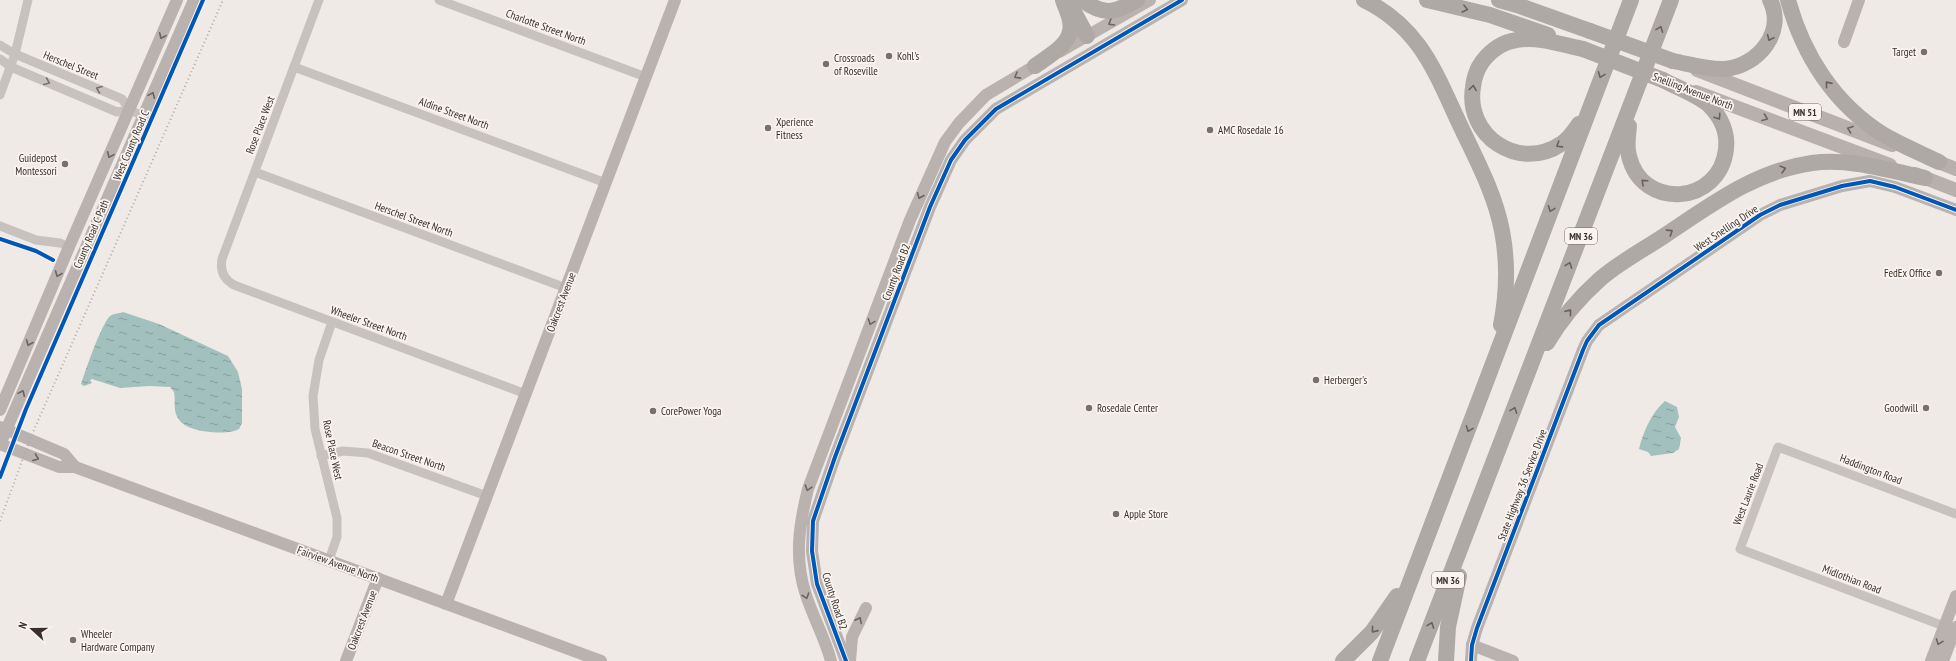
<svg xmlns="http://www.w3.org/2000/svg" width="1956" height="661" font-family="'PT Sans Narrow',sans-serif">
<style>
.water{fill:url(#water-ripples)}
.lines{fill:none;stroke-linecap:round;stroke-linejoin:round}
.street{stroke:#c8c2be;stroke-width:9}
.secondary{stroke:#b9b2ae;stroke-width:12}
.primary{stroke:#b7b0ad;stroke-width:14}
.highway{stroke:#aea9a4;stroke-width:16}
.rail{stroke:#b0aba8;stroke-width:2;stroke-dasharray:1 3;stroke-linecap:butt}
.highway-bridge{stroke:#aea9a4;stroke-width:16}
.cycleway-casing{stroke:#faf4ee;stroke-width:6}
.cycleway{stroke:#0057b8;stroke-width:4}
.oneway{stroke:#68605b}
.oneway2{stroke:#6d635f}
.oneway3{stroke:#7a716d}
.oneway4{stroke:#6c635f}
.poi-dot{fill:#79706c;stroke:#faf4ee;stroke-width:1.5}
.labels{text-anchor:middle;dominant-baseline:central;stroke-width:3.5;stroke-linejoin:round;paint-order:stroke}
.shield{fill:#faf4ee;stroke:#746a66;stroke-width:1}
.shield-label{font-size:10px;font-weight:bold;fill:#3a2f2b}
.street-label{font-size:11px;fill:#3a2f2b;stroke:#faf4ee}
.poi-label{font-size:11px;fill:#3a2f2b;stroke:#faf4ee;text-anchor:start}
</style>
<defs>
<pattern id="water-ripples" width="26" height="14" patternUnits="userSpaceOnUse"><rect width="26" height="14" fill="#a2c1be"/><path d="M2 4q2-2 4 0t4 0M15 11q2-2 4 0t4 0" fill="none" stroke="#859d9b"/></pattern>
</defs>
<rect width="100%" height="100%" fill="#efeae5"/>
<g class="water">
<path d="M123 312 159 324 228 356 238 372 242 389V423L239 429C227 436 188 432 180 421 172 412 176 402 174 392L170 387 149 386 120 388 92 379 90 380 92 383 84 386 81 384C86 369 100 328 109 317 113 313 118 314 123 312Z"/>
<path d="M1665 401 1677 407 1679 417 1675 427 1681 438 1679 449 1673 453 1651 456 1648 452 1639 449C1643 432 1652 412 1665 401Z"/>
</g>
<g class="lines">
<g class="street">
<path d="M319 0 222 259C220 270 223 279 234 285L526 394"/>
<path d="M439 0 646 77"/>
<path d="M0 45 15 54 122 99 130 110 143 116"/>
<path d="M0 59 11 67 117 112 130 110"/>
<path d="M294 67 606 183"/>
<path d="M0 95 15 54 28 0"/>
<path d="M255 172 566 288"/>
<path d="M0 226 36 240 60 243 69 247"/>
<path d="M321 456 343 451 368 453 487 496"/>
<path d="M329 560 337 537V518L315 429 313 396 319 360 332 322"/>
<path d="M1949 628 1740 549 1778 447 1956 514"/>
</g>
<g class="secondary">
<path d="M1844 42 1859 0"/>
<path d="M1059 52 1150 0"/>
<path d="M0 410 69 247 177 0"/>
<path d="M0 427 64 454 75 467"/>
<path d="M0 444 59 467H75L601 661"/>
<path d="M0 444 194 0"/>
<path d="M446 604 675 0"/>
<path d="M1472 645 1513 661"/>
<path d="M346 661 378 578"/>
<path d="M831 661C825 638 813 617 806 595 794 559 799 525 808 489L910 220 945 142 959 123 986 95 1043 61"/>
<path d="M846 661 817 584 812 551 813 521 835 457 930 207 951 160 965 140 996 109 1182 0"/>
<path d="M850 661 852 637 866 608"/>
<path d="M1471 661 1472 645 1477 628 1583 350 1587 341 1599 325 1760 215 1780 205 1842 186 1870 181 1895 187 1956 210"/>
<path d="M1931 661 1956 596"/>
<path d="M1943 661 1956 627"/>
</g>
<g class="primary">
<path d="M1697 70 1892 145"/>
<path d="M1696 92 1890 165"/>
<path d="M1928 158 1956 169"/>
<path d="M1915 174 1956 190"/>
</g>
<g class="highway">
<path d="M1082 0C1104 16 1115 13 1137 0"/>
<path d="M1364 0C1385 10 1405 27 1419 46 1437 71 1448 100 1461 127 1477 161 1495 194 1502 231 1508 262 1507 294 1501 325"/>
<path d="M1427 0 1490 15 1548 35"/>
<path d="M1499 0 1517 5 1590 31"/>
<path d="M1788 0C1803 55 1834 104 1884 135 1901 145 1920 153 1939 162"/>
<path d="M1072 8 1087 36"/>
<path d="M1673 61C1689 64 1708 70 1725 69 1758 66 1786 32 1770 0"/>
<path d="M1035 66C1050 55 1075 43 1070 21 1069 14 1065 7 1063 0"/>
<path d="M1579 124C1574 131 1569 139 1561 144 1519 172 1465 136 1473 87 1474 78 1477 69 1482 62 1491 50 1503 42 1517 40 1538 36 1563 45 1583 49"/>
<path d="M1629 126C1628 136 1626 146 1629 156 1642 211 1720 205 1726 149 1728 133 1721 117 1709 105 1696 94 1678 88 1663 80"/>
<path d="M1547 343C1561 319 1579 298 1599 280 1618 263 1643 250 1664 236 1711 205 1755 171 1812 163 1850 158 1888 170 1925 178"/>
<path d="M1343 661 1372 632 1397 596"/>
<path d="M1380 661 1631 0"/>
<path d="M1417 661 1671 0"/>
<path d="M1446 661 1448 627 1459 576"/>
</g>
<path class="rail" d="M0 521 30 439 223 0"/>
<g class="highway-bridge">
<path d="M1590 31 1673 61"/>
<path d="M1583 49 1663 80"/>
</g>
<defs>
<g id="cycleway">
<path d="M0 239 36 251 53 260"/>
<path d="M0 477 26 409 203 0"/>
<path d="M846 661 817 584 812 551 813 521 835 457 930 207 951 160 965 140 996 109 1182 0"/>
<path d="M1471 661 1472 645 1477 628 1583 350 1587 341 1599 325 1760 215 1780 205 1842 186 1870 181 1895 187 1956 210"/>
</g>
</defs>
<use href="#cycleway" class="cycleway-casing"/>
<use href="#cycleway" class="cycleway"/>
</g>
<defs><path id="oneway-chevron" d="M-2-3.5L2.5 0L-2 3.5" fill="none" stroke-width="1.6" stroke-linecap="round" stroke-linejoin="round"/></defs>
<g class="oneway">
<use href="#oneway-chevron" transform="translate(1465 9) rotate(14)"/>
<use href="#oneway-chevron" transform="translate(1660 29) rotate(-69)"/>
<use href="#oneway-chevron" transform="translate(1770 38) rotate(114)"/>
<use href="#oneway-chevron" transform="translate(1601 75) rotate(111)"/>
<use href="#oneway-chevron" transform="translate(1828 84) rotate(-129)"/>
<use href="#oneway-chevron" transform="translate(1473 88) rotate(-82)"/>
<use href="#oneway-chevron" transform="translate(1718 117) rotate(56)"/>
<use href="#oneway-chevron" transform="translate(1559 145) rotate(148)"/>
<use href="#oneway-chevron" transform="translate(1783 169) rotate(-15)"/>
<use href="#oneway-chevron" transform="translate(1644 182) rotate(-138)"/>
<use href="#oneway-chevron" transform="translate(1551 209) rotate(111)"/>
<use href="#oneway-chevron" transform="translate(1670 232) rotate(-33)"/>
<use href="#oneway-chevron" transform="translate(1569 265) rotate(-69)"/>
<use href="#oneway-chevron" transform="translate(1569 312) rotate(-51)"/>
<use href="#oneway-chevron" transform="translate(1514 410) rotate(-69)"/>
<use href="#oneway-chevron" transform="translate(1469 429) rotate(111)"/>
<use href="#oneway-chevron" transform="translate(1431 625) rotate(-69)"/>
<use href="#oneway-chevron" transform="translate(1374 630) rotate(129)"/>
</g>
<g class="oneway2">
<use href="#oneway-chevron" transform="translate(1111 23) rotate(149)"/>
<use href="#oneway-chevron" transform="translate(162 36) rotate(114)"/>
<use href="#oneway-chevron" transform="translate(1017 76) rotate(151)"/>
<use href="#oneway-chevron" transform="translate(152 95) rotate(-66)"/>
<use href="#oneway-chevron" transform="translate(110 155) rotate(114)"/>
<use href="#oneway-chevron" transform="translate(920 196) rotate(113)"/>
<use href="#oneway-chevron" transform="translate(58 274) rotate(112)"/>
<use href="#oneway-chevron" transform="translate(871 322) rotate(111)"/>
<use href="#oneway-chevron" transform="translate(29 343) rotate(113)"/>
<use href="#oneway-chevron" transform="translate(22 393) rotate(-66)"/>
<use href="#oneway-chevron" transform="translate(36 458) rotate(21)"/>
<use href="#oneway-chevron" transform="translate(808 488) rotate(108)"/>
<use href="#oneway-chevron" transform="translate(806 596) rotate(71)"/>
<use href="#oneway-chevron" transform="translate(859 620) rotate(-63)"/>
<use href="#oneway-chevron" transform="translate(1939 642) rotate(111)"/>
</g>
<g class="oneway3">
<use href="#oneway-chevron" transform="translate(47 82) rotate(23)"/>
<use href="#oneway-chevron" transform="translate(99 89) rotate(-158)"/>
</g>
<g class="oneway4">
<use href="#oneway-chevron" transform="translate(1765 118) rotate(21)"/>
<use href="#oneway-chevron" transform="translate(1850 129) rotate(-160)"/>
</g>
<g class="poi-dot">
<circle cx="1924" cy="52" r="4"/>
<circle cx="889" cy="56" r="4"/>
<circle cx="826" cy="64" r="4"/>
<circle cx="768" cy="128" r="4"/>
<circle cx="1210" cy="130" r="4"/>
<circle cx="65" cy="164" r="4"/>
<circle cx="1939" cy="273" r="4"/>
<circle cx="1316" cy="380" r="4"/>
<circle cx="1089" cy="408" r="4"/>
<circle cx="1926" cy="408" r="4"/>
<circle cx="653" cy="411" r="4"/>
<circle cx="1116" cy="514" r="4"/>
<circle cx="73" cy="640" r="4"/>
</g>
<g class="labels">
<g class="shield">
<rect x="1789" y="104" width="32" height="16" rx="3"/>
<rect x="1565" y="228" width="32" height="16" rx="3"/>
<rect x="1432" y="572" width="32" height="16" rx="3"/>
</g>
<g class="shield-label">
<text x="1805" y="112">MN 51</text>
<text x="1581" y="236">MN 36</text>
<text x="1448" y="580">MN 36</text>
</g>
<g class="street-label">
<text transform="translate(546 27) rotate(20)">Charlotte Street North</text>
<text transform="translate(71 65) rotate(22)">Herschel Street</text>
<text transform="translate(1693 91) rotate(21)">Snelling Avenue North</text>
<text transform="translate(454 113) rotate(20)">Aldine Street North</text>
<text transform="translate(260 125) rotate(-69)">Rose Place West</text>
<text transform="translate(131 145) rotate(-67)">West County Road C</text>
<text transform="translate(414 219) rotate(20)">Herschel Street North</text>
<text transform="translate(1726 228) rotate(-34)">West Snelling Drive</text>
<text transform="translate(91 234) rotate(-67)">County Road C Path</text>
<text transform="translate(896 272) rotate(-69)">County Road B2</text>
<text transform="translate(561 302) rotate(-69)">Oakcrest Avenue</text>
<text transform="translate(369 323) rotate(20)">Wheeler Street North</text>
<text transform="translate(333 450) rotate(78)">Rose Place West</text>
<text transform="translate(409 455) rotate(19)">Beacon Street North</text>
<text transform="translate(1871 469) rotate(21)">Haddington Road</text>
<text transform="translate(1522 485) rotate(-69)">State Highway 36 Service Drive</text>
<text transform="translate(1748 494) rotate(-69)">West Laurie Road</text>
<text transform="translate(338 564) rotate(20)">Fairview Avenue North</text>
<text transform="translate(1852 579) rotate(21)">Midlothian Road</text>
<text transform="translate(835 601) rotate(72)">County Road B2</text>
<text transform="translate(362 620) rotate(-69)">Oakcrest Avenue</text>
</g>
<g class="poi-label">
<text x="1916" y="52" text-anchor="end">Target</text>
<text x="897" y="56">Kohl's</text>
<text x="834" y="58">Crossroads<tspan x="834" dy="13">of Roseville</tspan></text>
<text x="776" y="122">Xperience<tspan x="776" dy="13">Fitness</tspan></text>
<text x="1218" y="130">AMC Rosedale 16</text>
<text x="57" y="158" text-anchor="end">Guidepost<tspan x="57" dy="13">Montessori</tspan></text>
<text x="1931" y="273" text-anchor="end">FedEx Office</text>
<text x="1324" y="380">Herberger's</text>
<text x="1097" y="408">Rosedale Center</text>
<text x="1918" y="408" text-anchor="end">Goodwill</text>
<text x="661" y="411">CorePower Yoga</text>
<text x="1124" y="514">Apple Store</text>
<text x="81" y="634">Wheeler<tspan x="81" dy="13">Hardware Company</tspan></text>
</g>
</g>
<g transform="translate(32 629) rotate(291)" stroke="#faf4ee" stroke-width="3" paint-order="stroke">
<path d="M0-3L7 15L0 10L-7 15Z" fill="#3a2f2b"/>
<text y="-6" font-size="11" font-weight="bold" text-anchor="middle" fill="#3a2f2b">N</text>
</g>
</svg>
